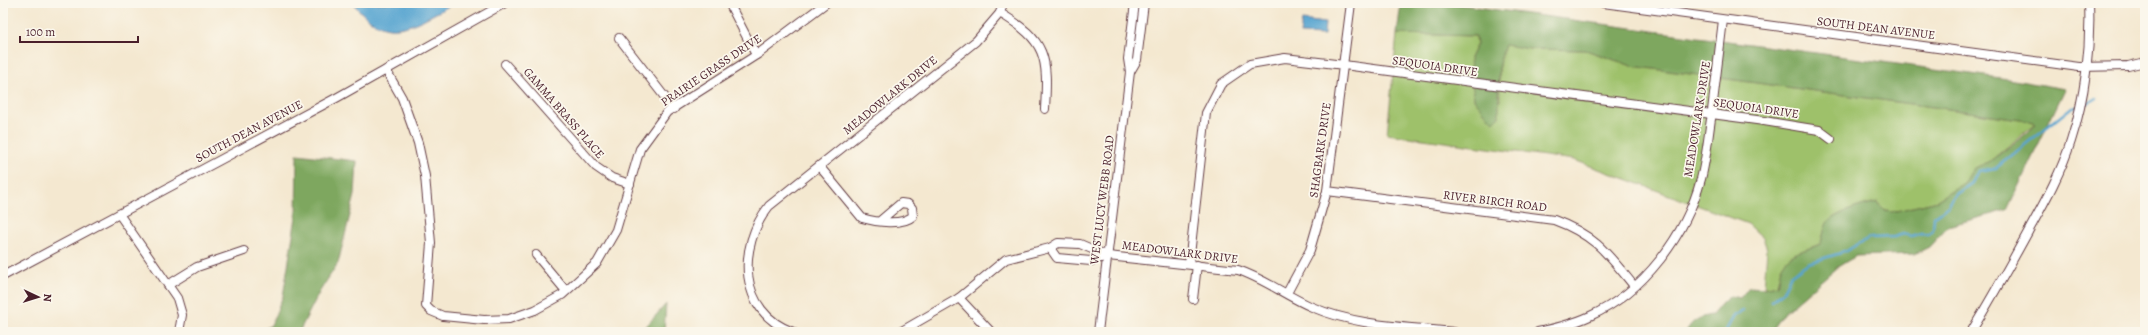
<svg xmlns="http://www.w3.org/2000/svg" width="2148" height="335" font-family="Alegreya,serif">
<style>
.green{fill:#9ec16a;stroke:#74704a}
.forest{fill:#7ea75e;stroke:#646344}
.water{fill:#57a4d0;stroke:#50627e}
.lines{fill:none;stroke-linecap:round;stroke-linejoin:round}
.stream{stroke:#57a4d0;stroke-width:2.5}
.minor-casing{stroke:#643d44;stroke-width:10}
.minor{stroke:#fff;stroke-width:8}
.labels{text-anchor:middle;dominant-baseline:central;stroke-width:3.5;stroke-linejoin:round;paint-order:stroke}
.street-label{font-size:12px;fill:#4a1f2b;stroke:#fbf7ec}
</style>
<rect width="100%" height="100%" fill="#fbf7ec"/>
<filter id="ink" filterUnits="userSpaceOnUse"><feTurbulence type="fractalNoise" baseFrequency=".025" numOctaves="2"/><feDisplacementMap in="SourceGraphic" scale="8" xChannelSelector="R" yChannelSelector="G"/><feConvolveMatrix kernelMatrix="1 2 1 2 8 2 1 2 1" color-interpolation-filters="sRGB"/></filter>
<filter id="wash" filterUnits="userSpaceOnUse"><feTurbulence type="fractalNoise" baseFrequency=".012" numOctaves="4" result="noise"/><feDisplacementMap in="SourceGraphic" scale="16" xChannelSelector="R" yChannelSelector="G"/><feGaussianBlur stdDeviation="0.9" result="paint"/><feColorMatrix in="noise" values="0 0 0 0 0 0 0 0 0 0 0 0 0 0 0 0 0 1.4 0 .05"/><feComposite in="paint" operator="in"/></filter>
<g filter="url(#wash)">
<rect width="100%" height="100%" fill="#f4e8d0"/>
<path class="green" d="M1397 34 1476 36 1477 44 1470 58 1500 101 1499 64 1504 44 1530 49 1586 50 1632 66 2021 119 2035 124 1989 162 1974 168 1965 183 1934 202 1892 212 1885 211 1878 202C1866 204 1835 213 1827 223 1823 229 1824 238 1820 244L1802 251 1781 268 1777 285 1764 288 1767 249 1763 238 1748 224 1574 160 1387 134Z"/>
<g class="forest">
<path d="M1401 3H1447L2008 79 2065 89 2007 210 1948 226 1929 247 1915 254 1856 256 1836 268 1785 312 1771 332H1686C1691 321 1701 316 1712 315L1722 303 1730 296 1740 298 1749 287 1764 288 1777 285C1779 279 1779 272 1782 266 1790 251 1806 251 1820 244 1824 238 1823 229 1827 223 1835 213 1866 204 1878 202L1885 211 1892 212 1934 202 1965 183 1974 168 1989 162 2027 133 2035 124 2021 119 1632 66 1586 50 1530 49 1505 45 1499 64V117L1494 122 1489 118 1474 99 1470 58 1477 44 1476 36 1397 34Z"/>
<path d="M297 154 357 161 355 195 338 263 320 291 299 332H260L271 325 283 296 296 217Z"/>
<path d="M666 304 664 332H641Z"/>
</g>
<g class="water">
<path d="M353 3H455C415 23 388 48 353 3Z"/>
<path d="M1302 20 1325 23 1324 35 1300 34Z"/>
</g>
<g class="lines">
<g class="stream">
<path d="M1771 301 1783 292 1791 275 1808 263 1844 252 1869 238 1894 237 1904 234 1912 236 1921 233 1928 234 1933 230 1934 217 1948 206 1956 194 1972 183 1978 171 1996 168 2072 107 2083 106 2096 98"/>
<path d="M1725 332 1734 316 1743 311"/>
</g>
</g>
</g>
<g filter="url(#ink)">
<g class="lines">
<defs>
<g id="minor">
<path d="M729 3 756 55"/>
<path d="M1603 3 2079 67 2128 66 2145 62"/>
<path d="M1000 13C1047 41 1048 57 1045 109"/>
<path d="M619 38 674 109"/>
<path d="M505 64 596 167 612 178 630 184"/>
<path d="M386 70 402 98 418 143 425 176 431 243 426 306 431 311 443 316 484 320 509 319 535 310 562 295 597 263 616 230 640 149 667 112 758 54 826 3"/>
<path d="M1130 72 1137 60 1144 3"/>
<path d="M820 167 862 218C876 222 902 226 913 216L912 208 908 204 901 203 881 220"/>
<path d="M1327 191 1554 220C1595 235 1608 254 1634 286"/>
<path d="M119 214 177 298 182 315 179 332"/>
<path d="M1050 248 1057 258 1091 261 1108 256"/>
<path d="M536 255 566 291"/>
<path d="M1189 264 1206 113 1221 84 1250 64 1285 58 1344 65 1764 121 1819 130 1831 139"/>
<path d="M3 276 338 97 505 3"/>
<path d="M168 285 197 267 244 251"/>
<path d="M1287 293 1310 250 1327 191 1351 3"/>
<path d="M959 298 991 332"/>
<path d="M1193 299 1197 265"/>
<path d="M793 332C738 312 737 247 769 206L976 41 1000 13 1003 3"/>
<path d="M900 332 959 298 1006 259 1050 248 1058 243 1080 244 1108 256 1238 270C1265 279 1286 296 1312 307 1356 326 1407 327 1454 332"/>
<path d="M1098 332 1130 72 1128 59 1135 3"/>
<path d="M1538 332C1556 328 1573 324 1590 316 1644 292 1686 235 1701 179 1706 160 1708 139 1711 119 1715 86 1719 53 1723 20"/>
<path d="M1971 332C1991 299 2010 265 2028 232 2044 203 2061 173 2071 141 2085 98 2091 48 2089 3"/>
</g>
</defs>
<use href="#minor" class="minor-casing"/>
<use href="#minor" class="minor"/>
</g>
</g>
<g class="labels">
<g class="street-label">
<text transform="translate(1876 28) rotate(7)">SOUTH DEAN AVENUE</text>
<text transform="translate(1435 66) rotate(8)">SEQUOIA DRIVE</text>
<text transform="translate(711 70) rotate(-34)">PRAIRIE GRASS DRIVE</text>
<text transform="translate(890 95) rotate(-39)">MEADOWLARK DRIVE</text>
<text transform="translate(1756 108) rotate(8)">SEQUOIA DRIVE</text>
<text transform="translate(564 113) rotate(49)">GAMMA BRASS PLACE</text>
<text transform="translate(1697 119) rotate(-81)">MEADOWLARK DRIVE</text>
<text transform="translate(249 131) rotate(-28)">SOUTH DEAN AVENUE</text>
<text transform="translate(1320 150) rotate(-82)">SHAGBARK DRIVE</text>
<text transform="translate(1102 200) rotate(-83)">WEST LUCY WEBB ROAD</text>
<text transform="translate(1495 201) rotate(7)">RIVER BIRCH ROAD</text>
<text transform="translate(1180 252) rotate(7)">MEADOWLARK DRIVE</text>
</g>
</g>
<rect width="2148" height="335" fill="none" stroke="#fbf7ec" stroke-width="16"/>
<g transform="translate(38 297) rotate(94)" stroke="#fbf7ec" stroke-width="3" paint-order="stroke">
<path d="M0-3L7 15L0 10L-7 15Z" fill="#4a1f2b"/>
<text y="-6" font-size="11" font-weight="bold" text-anchor="middle" fill="#4a1f2b">N</text>
</g>
<path d="M20 36v6h118v-6" fill="none" stroke="#4a1f2b" stroke-width="2"/>
<text x="26" y="36" font-size="12" fill="#4a1f2b" stroke="#fbf7ec" stroke-width="3" paint-order="stroke">100 m</text>
</svg>
